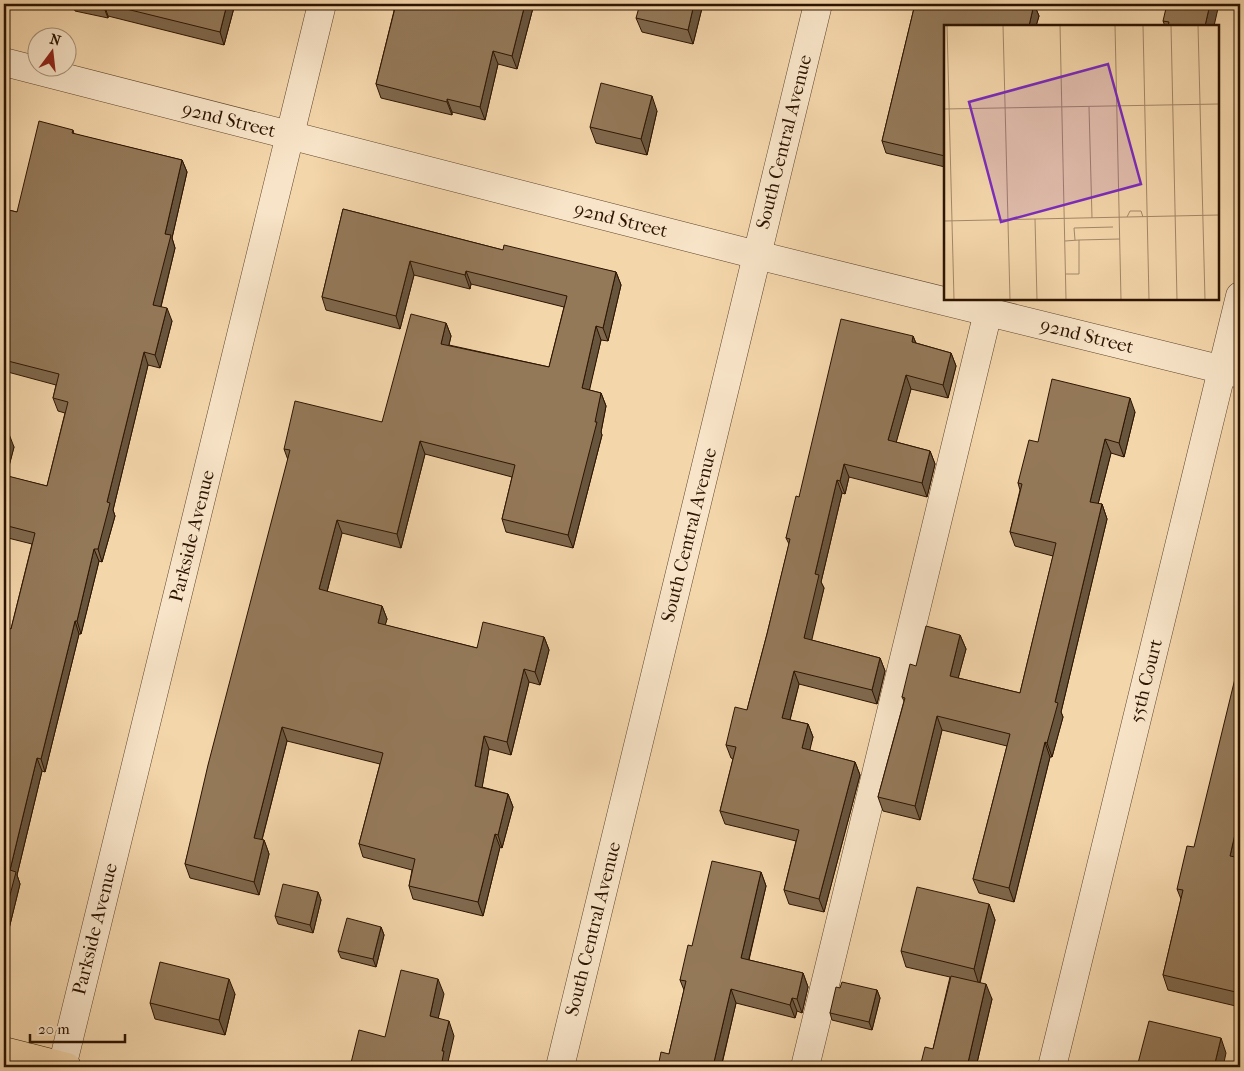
<svg xmlns="http://www.w3.org/2000/svg" width="1244" height="1071" font-family="'IM FELL French Canon',serif">
<style>
.lines{fill:none;stroke-linecap:round;stroke-linejoin:round}
.minor-casing{stroke:#5e442b;stroke-width:29}
.major-casing{stroke:#2c1400;stroke-width:29}
.minor{stroke:#f8e4c8;stroke-width:28}
.major{stroke:#f4d6ab;stroke-width:28}
.wall{fill:#7f684d;stroke:#2c1400}
.shaded-wall{fill:#68553e;stroke:#2c1400}
.building{fill:#947959;stroke:#2c1400}
.labels{text-anchor:middle;dominant-baseline:central;stroke-width:4.5;stroke-linejoin:round;paint-order:stroke}
.street-label{font-size:19px;fill:#2c1400;stroke:#f8e4c8}
.inset-road{fill:none;stroke:#a48867;stroke-width:1}
.view{fill:#7b2cbf;fill-opacity:0.15;stroke:#7b2cbf;stroke-width:2.5}
.inset-edge{fill:none;stroke:#2c1400;stroke-width:2.5}
</style>
<rect width="100%" height="100%" fill="#f4d6ab"/>
<filter id="stains"><feTurbulence type="fractalNoise" baseFrequency=".004" numOctaves="4"/><feColorMatrix values="0 0 0 0 .2 0 0 0 0 .09 0 0 0 0 .02 0 0 0 .5 -.17"/></filter>
<radialGradient id="worn" r=".72"><stop offset=".6" stop-color="#630" stop-opacity="0"/><stop offset="1" stop-color="#630" stop-opacity=".3"/></radialGradient>
<g class="lines">
<defs>
<g id="minor">
<path d="M4 62 757 255 1240 374"/>
<path d="M62 1067 322 4"/>
<path d="M560 1067 818 4"/>
<path d="M805 1067 988 312"/>
<path d="M1052 1067 1240 296"/>
</g>
<path id="major" d="M4 1051 67 1067"/>
</defs>
<use href="#minor" class="minor-casing"/>
<use href="#major" class="major-casing"/>
<use href="#minor" class="minor"/>
<use href="#major" class="major"/>
</g>
<g class="wall">
<path d="M73 4H235L224 45 108 16V18L75 11Z"/>
<path d="M392 4H534L517 69 498 64 485 120 452 112V115L381 98 376 84 394 11Z"/>
<path d="M703 4 693 44 642 32 636 18Z"/>
<path d="M915 4H1034L1039 16 1036 26H945V167L886 153 882 141Z"/>
<path d="M1163 21 1214 26H1165Z"/>
<path d="M657 111 647 155 596 143 590 127Z"/>
<path d="M73 130 74 134 182 160 187 172 172 238 175 248 161 307 172 321 160 368 148 365 113 510 115 516 102 562 99 561 81 634H79L45 772 42 771 17 875 20 884 4 949V651L11 629 32 544 4 537V433L14 447 6 476 47 486 65 413 58 411 53 398 56 385 4 371V209L17 212Z"/>
<path d="M343 209 503 250 616 272 621 285 608 341 601 340 589 390 601 393 606 406 601 432 602 435 573 548 506 532 502 519 512 477 425 454 401 548 342 533 327 592 382 606 387 619 385 625 477 648 544 637 549 650 540 685 529 682 511 755 489 749 482 787 508 794 513 807 502 848 500 847 483 916 413 899 409 886 412 870 363 857 359 844 380 764 287 741 262 840H264L269 854 259 895 190 878 185 864 288 460 284 449 382 422 446 323 451 336 449 345 549 367 564 307 471 284 470 289 414 275 400 329 326 310 322 297Z"/>
<path d="M913 336 916 343 951 353 956 366 948 398 911 389 896 442 930 451 935 464 927 497 849 477 845 494 842 493 821 582 824 588 811 640 880 658 885 671 877 704 799 684 790 720 808 724 813 737 809 750 855 762 860 775 824 912 789 904 784 890 796 841 725 824 720 811 733 759 731 758 726 745 747 710 767 634 789 544 786 538 799 497Z"/>
<path d="M1135 412 1124 457 1111 453 1098 504H1102L1107 519 1061 712 1063 717 1052 757H1050L1014 902 979 893 973 879 1007 746 942 730 920 820 883 811 878 797 904 701 902 697 916 666 960 635 966 649 958 678 1020 693 1053 556 1015 546 1010 532 1020 490 1018 483 1038 442Z"/>
<path d="M1238 858H1240V1007L1168 990 1163 975 1181 899 1177 889Z"/>
<path d="M761 872 766 886 749 960 803 973 808 987 802 1013 797 1011 795 1018 736 1003 722 1064 669 1054 684 990 680 980 692 946Z"/>
<path d="M318 892 321 900 313 933 278 924 275 916Z"/>
<path d="M989 904 995 920 980 983 992 999 976 1067H920L933 1049 950 977 906 967 901 951Z"/>
<path d="M381 927 384 935 376 967 341 958 338 951Z"/>
<path d="M840 988 877 990 880 998 872 1030 832 1020 830 1013Z"/>
<path d="M235 994 225 1035 155 1019 150 1003Z"/>
</g>
<g class="shaded-wall">
<path d="M104 4 108 16V18L103 5Z"/>
<path d="M227 4H235L224 45 220 32Z"/>
<path d="M525 4H534L517 69 512 56Z"/>
<path d="M694 4H703L693 44 688 30Z"/>
<path d="M1034 4 1039 16 1036 26H1029Z"/>
<path d="M1210 4H1219L1214 26H1205Z"/>
<path d="M493 51 498 64 485 120 480 107Z"/>
<path d="M652 96 657 111 647 155 641 139Z"/>
<path d="M447 99 452 112V115L447 102Z"/>
<path d="M182 160 187 172 172 238 175 248 158 318 153 305 165 234Z"/>
<path d="M410 261 414 275 400 329 396 316Z"/>
<path d="M466 271 471 284 470 289 465 275Z"/>
<path d="M616 272 621 285 608 341 603 328Z"/>
<path d="M167 308 172 321 160 368 155 355Z"/>
<path d="M446 323 451 336 446 357 441 344Z"/>
<path d="M596 326 601 340 587 401 582 388Z"/>
<path d="M913 336 918 349 912 342Z"/>
<path d="M144 352 148 365 113 510 115 516 102 562 98 549 107 502Z"/>
<path d="M951 353 956 366 948 398 943 385Z"/>
<path d="M906 375 911 389 893 454 888 440Z"/>
<path d="M601 393 606 406 601 432 602 435 573 548 568 535Z"/>
<path d="M1130 398 1135 412 1124 457 1119 443Z"/>
<path d="M9 434 14 447 4 486V455Z"/>
<path d="M1105 439 1111 453 1095 516 1090 502Z"/>
<path d="M420 441 425 454 401 548 397 534Z"/>
<path d="M930 451 935 464 927 497 922 483Z"/>
<path d="M844 464 849 477 845 494 840 481Z"/>
<path d="M837 480 842 493 821 582 824 588 809 652 804 638 815 574Z"/>
<path d="M1102 504 1107 519 1061 712 1063 717 1052 757 1047 743 1055 702Z"/>
<path d="M337 520 342 533 324 603 319 589Z"/>
<path d="M94 549 99 561 81 634 77 621Z"/>
<path d="M382 606 387 619 382 636 378 623Z"/>
<path d="M75 621 79 634 45 772 41 759Z"/>
<path d="M960 635 966 649 955 690 950 676Z"/>
<path d="M544 637 549 650 540 685 535 672Z"/>
<path d="M880 658 885 671 877 704 872 690Z"/>
<path d="M524 669 529 682 511 755 507 742Z"/>
<path d="M794 671 799 684 787 731 782 718Z"/>
<path d="M937 716 942 730 920 820 915 806Z"/>
<path d="M808 724 813 737 807 762 802 748Z"/>
<path d="M282 727 287 741 259 851 254 838Z"/>
<path d="M484 736 489 749 480 799 475 786Z"/>
<path d="M1045 742 1050 757 1014 902 1009 888Z"/>
<path d="M37 758 42 771 17 875 20 884 4 949V918L10 870Z"/>
<path d="M855 762 860 775 824 912 819 899Z"/>
<path d="M508 794 513 807 502 848 498 835Z"/>
<path d="M1240 812V849L1235 871 1230 856Z"/>
<path d="M495 834 500 847 483 916 478 902Z"/>
<path d="M264 840 269 854 259 895 254 882Z"/>
<path d="M761 872 766 886 746 971 741 958Z"/>
<path d="M318 892 321 900 313 933 310 925Z"/>
<path d="M989 904 995 920 979 985 974 969Z"/>
<path d="M381 927 384 935 376 967 373 959Z"/>
<path d="M803 973 808 987 802 1013 797 999Z"/>
<path d="M229 979 235 994 225 1035 219 1020Z"/>
<path d="M438 979 444 994 435 1032 430 1016Z"/>
<path d="M986 984 992 999 976 1067H967Z"/>
<path d="M731 989 736 1003 721 1067 714 1062Z"/>
<path d="M877 990 880 998 872 1030 869 1022Z"/>
<path d="M792 998 797 1011 795 1018 790 1005Z"/>
<path d="M449 1021 454 1036 448 1062 450 1066V1067H441L442 1051Z"/>
<path d="M1221 1038 1226 1053 1223 1067H1214Z"/>
</g>
<g class="building">
<path d="M106 4H227L220 32Z"/>
<path d="M396 4H525L512 56 493 51 480 107 447 99V102L376 84Z"/>
<path d="M640 4H694L688 30 636 18Z"/>
<path d="M915 4H1034L1029 26H945V156L882 141Z"/>
<path d="M1167 4H1210L1205 26H1168L1169 22 1163 21Z"/>
<path d="M601 83 652 96 641 139 590 127Z"/>
<path d="M39 121 73 130 72 133 182 160 165 234 171 235 153 305 167 308 155 355 144 352 107 502 110 503 98 549H94L77 621H75L41 759 37 758 10 870 16 872 4 918V651L9 628 11 629 35 533 4 525V475L47 486 68 402 53 398 59 374 4 360V209L17 212Z"/>
<path d="M343 209 503 250 504 245 616 272 603 328 596 326 582 388 601 393 595 422H597L568 535 502 519 515 465 420 441 397 534 337 520 319 589 382 606 378 623 477 648 483 622 544 637 535 672 524 669 507 742 484 736 475 786 508 794 498 835 495 834 478 902 409 886 415 859 359 844 383 753 282 727 254 838 264 840 254 882 185 864 208 765 290 450 284 449 295 401 382 422 411 314 446 323 441 344 549 367 567 296 466 271 465 275 410 261 396 316 322 297Z"/>
<path d="M841 319 913 336 912 342 951 353 943 385 906 375 888 440 930 451 922 483 844 464 840 481 837 480 815 574 819 575 804 638 880 658 872 690 794 671 782 718 808 724 802 748 855 762 819 899 784 890 799 830 720 811 736 747 726 745 735 707 747 710 767 634 790 539 786 538 796 496 799 497Z"/>
<path d="M1052 379 1130 398 1119 443 1105 439 1090 502 1102 504 1055 702 1058 703 1047 743 1045 742 1009 888 973 879 1010 734 937 716 915 806 878 797 905 698 902 697 910 664 916 666 926 626 960 635 950 676 1020 693 1056 543 1010 532 1022 484 1018 483 1029 440 1038 442Z"/>
<path d="M4 433 9 434 4 455Z"/>
<path d="M1240 658V812L1230 856 1240 858V993L1163 975 1183 890 1177 889 1187 846 1194 847Z"/>
<path d="M712 861 761 872 741 958 803 973 797 999 792 998 790 1005 731 989 714 1062 732 1067H658L661 1052 669 1054 686 981 680 980 688 945 692 946Z"/>
<path d="M283 884 318 892 310 925 275 916Z"/>
<path d="M917 887 989 904 974 969 901 951Z"/>
<path d="M347 918 381 927 373 959 338 951Z"/>
<path d="M160 962 229 979 219 1020 150 1003Z"/>
<path d="M401 970 438 979 430 1016 449 1021 442 1051H444L441 1067H350L359 1030 385 1037Z"/>
<path d="M951 976 986 984 967 1067H920L925 1047 933 1049Z"/>
<path d="M842 982 877 990 869 1022 830 1013 836 987 840 988Z"/>
<path d="M1149 1021 1221 1038 1214 1067H1137Z"/>
</g>
<g class="labels">
<g class="street-label">
<text transform="translate(229 120) rotate(14)">92nd Street</text>
<text transform="translate(784 142) rotate(-76)">South Central Avenue</text>
<text transform="translate(621 220) rotate(14)">92nd Street</text>
<text transform="translate(1087 336) rotate(14)">92nd Street</text>
<text transform="translate(689 535) rotate(-76)">South Central Avenue</text>
<text transform="translate(192 536) rotate(-76)">Parkside Avenue</text>
<text transform="translate(1146 681) rotate(-76)">55th Court</text>
<text transform="translate(95 929) rotate(-76)">Parkside Avenue</text>
<text transform="translate(593 929) rotate(-76)">South Central Avenue</text>
</g>
</g>
<g transform="translate(944 25)">
<rect width="275" height="275" fill="#f4d6ab"/>
<path class="inset-road" d="M3 0 10 275M59 0 66 275M116 0 122 275M171 0 177 275M199 0 205 275M227 0 233 275M254 0 261 275M145 82 148 193M0 84 275 79M183 192 186 186H197L199 192M91 194 93 275M0 196 275 190M131 215 130 203 169 202M135 215 176 214M121 216 135 215V249H121"/>
<path class="view" d="M164 39 197 159 57 197 25 77Z"/>
<rect width="275" height="275" class="inset-edge"/>
</g>
<rect width="1244" height="1071" fill="none" stroke="#f4d6ab" stroke-width="20"/>
<rect x="5" y="5" width="1234" height="1061" fill="none" stroke="#2c1400" stroke-width="2.5"/>
<rect x="10" y="10" width="1224" height="1051" fill="none" stroke="#2c1400"/>
<g transform="translate(52 52) rotate(15)"><circle r="24" fill="#f8e4c8" stroke="#a69178"/>
<path d="M0-4L9 19L0 12L-9 19Z" fill="#8f2418"/>
<text y="-8" font-size="14" font-weight="bold" text-anchor="middle" fill="#2c1400">N</text>
</g>
<path d="M30 1034v8h95v-8" fill="none" stroke="#2c1400" stroke-width="2.5"/>
<text x="38" y="1034" font-size="15" fill="#2c1400" stroke="#f8e4c8" stroke-width="4" paint-order="stroke">20 m</text>
<rect width="100%" height="100%" filter="url(#stains)"/>
<rect width="100%" height="100%" fill="url(#worn)"/>
</svg>
